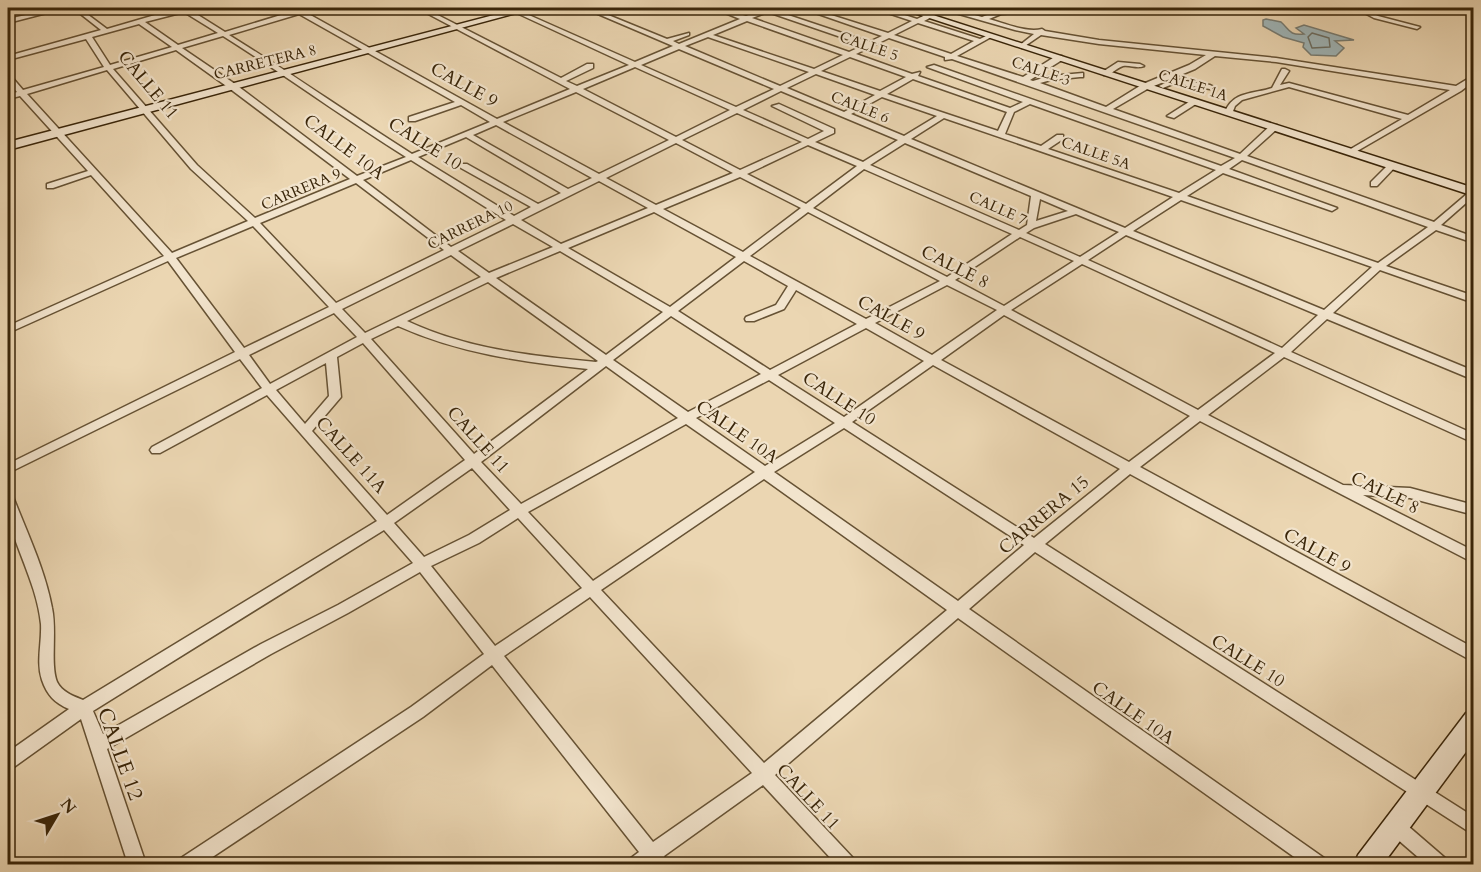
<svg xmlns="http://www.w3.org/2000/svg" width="1481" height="872" font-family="Cardo,serif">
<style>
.water{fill:#9fb6b9;stroke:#777c73;stroke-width:1.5}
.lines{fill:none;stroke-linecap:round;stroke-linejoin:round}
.shore{stroke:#6c6e62;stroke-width:1.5}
.street-casing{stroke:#665234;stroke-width:3}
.secondary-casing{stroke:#3a260a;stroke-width:3}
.street{fill:#f2e4cd;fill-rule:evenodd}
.secondary{fill:#f2e4cd;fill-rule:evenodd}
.labels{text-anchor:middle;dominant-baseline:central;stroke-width:4.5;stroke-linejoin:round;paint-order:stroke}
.far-street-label{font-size:15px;fill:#3a260a;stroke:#f2e4cd}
.street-label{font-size:18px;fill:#3a260a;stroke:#f2e4cd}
.near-street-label{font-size:21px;fill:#3a260a;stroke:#f2e4cd}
</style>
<rect width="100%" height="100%" fill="#ebd6b2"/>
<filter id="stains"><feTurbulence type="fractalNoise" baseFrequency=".00333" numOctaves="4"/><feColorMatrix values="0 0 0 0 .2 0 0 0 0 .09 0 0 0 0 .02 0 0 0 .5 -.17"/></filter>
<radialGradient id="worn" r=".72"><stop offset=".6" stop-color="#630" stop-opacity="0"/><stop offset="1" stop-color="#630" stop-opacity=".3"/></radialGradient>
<path class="water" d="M1266 19 1281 22C1289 29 1289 36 1304 34L1296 28 1304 25 1354 40 1335 41 1344 48 1336 56 1311 55 1303 47 1304 43 1283 37 1263 26V20Z"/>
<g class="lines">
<path class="shore" d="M1312 33 1329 38 1330 47 1312 48 1308 37Z"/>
<defs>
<g id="street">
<path d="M57 8H66L8 23V19Z"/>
<path d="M73 8H79L107 29 179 8H193L190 10 225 32 294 11 290 8 301 10 316 8 305 12 497 119 570 89 417 8H424L561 78 587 64H593V68L566 81 577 86 629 65 506 8H513L635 62 673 46 584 8H591L667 39 689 33V35L673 41 679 44 740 19 713 8H721L746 16 762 10 763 8H775L773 10 869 42 882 36 801 8H809L888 33 912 21 876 9 875 8H883L917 19 940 8H949L982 17 1000 10 1028 9 1030 10V12L1001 14 989 19C1004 23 1026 33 1042 29L1045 31 1099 40 1276 58 1456 86 1474 75V81L1461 91 1352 154 1348 152 1349 150 1402 119 1289 87 1242 100 1235 106 1232 114 1225 112C1233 91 1254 94 1272 88L1282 69H1285L1289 71 1280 85 1289 83 1408 115 1450 90 1276 62 1215 56 1195 69 1149 88 1113 109 1240 154 1271 125H1277V129L1247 156 1434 222 1474 188V196L1441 225 1474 237V243L1436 230 1386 266 1474 296V303L1380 270 1333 313 1474 371V380L1327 319 1291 352 1474 434V443L1284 357 1208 415 1343 485 1410 488 1474 505V515L1410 498 1363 495 1474 551V563L1200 421 1140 467 1474 648V662L1130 474 1045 544 1474 817V835L1035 552 969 609 1324 858 1327 864H1304L958 618 775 775 853 858 856 864H836L763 785 664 856 668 864H628L631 858 639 852 492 665 423 717 202 864H178L181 858 411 707 484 654 420 572 348 613 271 654 107 749 146 864H128L81 719 14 767 8 769V752L69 709C55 703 47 695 42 680 36 662 42 643 41 624 37 586 18 554 8 517 6 510 8 502 8 494L13 496 14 499C28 535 45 570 52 608 57 631 50 664 57 682 62 692 73 696 83 700L377 521 267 395 160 453H152L150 450 152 447 262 388 240 359 8 473V464L235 352 168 261 8 333V326L164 256 91 175 53 188H47V184L88 171 20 96 8 99V95L17 92 8 82V76H11L23 90 104 67 86 39 8 60V56L101 30ZM945 10 1015 30 1034 34 1020 45V47L1022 48 1041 35 1099 44 1206 55 1189 65 1143 84 1106 107 1040 83 1051 80 1080 77H1083V73L1050 76 1033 81 1030 80 1062 60V56H1056L1023 77 957 56 993 36 990 34 980 39 924 21ZM184 12 218 33 178 45 145 22ZM768 12 864 45 849 52 752 18ZM299 14 455 102 409 117V121H415L461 105 490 122 412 154C350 115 291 73 229 35ZM747 21 843 55 814 69 713 35ZM918 23 974 41 951 54 894 35ZM139 24 172 47 110 65 92 37ZM223 36C285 75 344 118 406 157L357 176 235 84 182 48ZM708 37 809 72 780 86 685 46ZM889 38 945 57V60L952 59 1235 158 1221 166 934 65 927 67 1023 102 1010 108 918 76 920 72 912 74 856 54ZM679 49 774 89 736 107 641 65ZM176 50 229 88 350 179 255 218 197 165 113 69ZM850 57 906 77 880 91 821 71ZM635 67 730 110 676 137 583 89ZM107 70 191 169 248 221 172 253 27 94ZM816 74 875 95 844 112 787 88ZM913 79 1007 112 998 131 887 94ZM781 91 898 140 863 162 815 142 834 133V129L779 104 772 106 824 131 808 139 743 110ZM576 92 669 140 599 174 503 122ZM882 97 937 116 904 136 851 114ZM1030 104 1216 170 1179 193 1048 149 1063 139V135H1057L1041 146 1005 134 1014 112ZM737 113 802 142 740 170 682 140ZM944 118 1173 197 1125 228 911 139ZM496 125 592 178 568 189 473 135ZM466 137 561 193 538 204 467 164H461V168L531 207 514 216 418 157ZM676 143 733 173 656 205 606 178ZM905 143 1031 196 1027 225 1019 230 870 165ZM808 145 857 166 806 204 747 174ZM411 160 506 220 451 247 363 180ZM1242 160 1428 227 1378 263 1187 196 1223 173 1329 210 1332 211 1337 208 1229 169ZM864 169 1012 234 947 277 813 208ZM740 177 801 208 743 252 663 209ZM599 181 648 208 561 244 521 220ZM356 183 444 250 336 303 260 223ZM1040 199 1068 211 1036 221ZM1181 200 1372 267 1324 310 1133 231ZM654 212 736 257 670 307 568 248ZM808 212 940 281 866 319 750 256ZM1076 214 1119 232 1080 257 1026 233 1034 228ZM513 224 553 247 489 273 458 251ZM253 226 329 307 244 348 176 258ZM1126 235 1318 315 1282 348 1088 260ZM1020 237 1074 261 1004 306 955 280ZM560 251 663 312 606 355 496 278ZM451 255 481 277 365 333 342 309ZM744 261 788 286 776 305 746 317 745 319 746 321H754L784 309 796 290 857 324 770 370 678 311ZM1082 264 1275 353 1198 410 1011 310ZM488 282 598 361 596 362C531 356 467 349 407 321ZM947 285 997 310 932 355 875 323ZM334 313 357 337 270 384 249 355ZM1004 315 1190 416 1129 462 941 360ZM671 316 761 374 688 412 613 360ZM398 326C458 353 522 362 588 369L474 454 371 339ZM866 328 924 361 844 417 778 375ZM363 343 465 460 387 515 312 431 341 397 337 357ZM326 363 329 396 305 424 276 390ZM933 365 1120 469 1034 538 852 422ZM606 366 678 418 521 504 481 462ZM769 380 835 423 765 466 696 418ZM686 424 755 472 593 581 528 512ZM844 428 1024 545 958 601 774 472ZM472 468 510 510 469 535 424 557 394 523ZM764 479 947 610 764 763 601 590ZM518 518 582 588 495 646 431 566 479 543ZM384 530 413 563 338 605 261 644 103 734 93 711ZM590 597 752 773 653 842 504 656Z"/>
<path d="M1355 8H1362L1378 16 1420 27 1417 29 1374 18Z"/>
<path d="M1118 62 1140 64 1144 66C1137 69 1131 65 1123 66 1116 68 1112 75 1104 75V71Z"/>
<path d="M1174 79 1210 85 1214 87 1210 89 1175 83 1163 88 1159 86Z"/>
<path d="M1192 100 1199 102 1174 118 1167 116Z"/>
<path d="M1390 163 1397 165 1377 186H1371V182Z"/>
<path d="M1395 817 1401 820 1445 858 1448 864H1426L1389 832 1386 826 1389 820Z"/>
</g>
<g id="secondary">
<path d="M521 8H535L8 150V142Z"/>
<path d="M899 8H911L1474 188V196Z"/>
<path d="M1474 710V741L1383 864H1354L1358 855 1466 713Z"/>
</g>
</defs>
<use href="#street" class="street-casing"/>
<use href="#secondary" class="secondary-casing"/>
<use href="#street" class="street"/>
<use href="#secondary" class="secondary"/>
</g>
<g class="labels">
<g class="far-street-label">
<text transform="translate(869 46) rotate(19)">CALLE 5</text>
<text transform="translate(265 62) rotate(-14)">CARRETERA 8</text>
<text transform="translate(1041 71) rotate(19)">CALLE 3</text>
<text transform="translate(1193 85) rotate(18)">CALLE 1A</text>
<text transform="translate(860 107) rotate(22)">CALLE 6</text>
<text transform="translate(1096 153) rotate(19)">CALLE 5A</text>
<text transform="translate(301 189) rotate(-23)">CARRERA 9</text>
<text transform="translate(998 208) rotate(24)">CALLE 7</text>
<text transform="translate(470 225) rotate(-26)">CARRERA 10</text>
</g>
<g class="street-label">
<text transform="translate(148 85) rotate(50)">CALLE 11</text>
<text transform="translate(464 85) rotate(29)">CALLE 9</text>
<text transform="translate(425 144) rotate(32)">CALLE 10</text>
<text transform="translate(344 147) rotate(37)">CALLE 10A</text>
<text transform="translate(955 267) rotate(27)">CALLE 8</text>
<text transform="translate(891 318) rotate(29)">CALLE 9</text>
<text transform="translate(839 399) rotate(33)">CALLE 10</text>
<text transform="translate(737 432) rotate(35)">CALLE 10A</text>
<text transform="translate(478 440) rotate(48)">CALLE 11</text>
<text transform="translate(351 455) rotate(48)">CALLE 11A</text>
<text transform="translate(1385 493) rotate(26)">CALLE 8</text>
<text transform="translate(1044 515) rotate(-40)">CARRERA 15</text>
<text transform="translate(1317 551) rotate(29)">CALLE 9</text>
<text transform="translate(1248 661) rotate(32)">CALLE 10</text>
<text transform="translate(1133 713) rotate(35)">CALLE 10A</text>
<text transform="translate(808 797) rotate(47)">CALLE 11</text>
</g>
<g class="near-street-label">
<text transform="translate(120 754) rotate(70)">CALLE 12</text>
</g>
</g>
<rect width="1481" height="872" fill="none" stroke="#ebd6b2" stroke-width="30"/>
<rect x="9" y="9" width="1463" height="854" fill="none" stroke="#3a260a" stroke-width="3"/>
<rect x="15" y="15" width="1451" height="842" fill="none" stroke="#3a260a" stroke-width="1.5"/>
<g transform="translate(57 815) rotate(51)" stroke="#f2e4cd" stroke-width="4.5" paint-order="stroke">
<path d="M0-4.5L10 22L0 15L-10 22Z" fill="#3a260a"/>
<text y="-9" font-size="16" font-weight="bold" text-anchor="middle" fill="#3a260a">N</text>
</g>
<rect width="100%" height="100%" filter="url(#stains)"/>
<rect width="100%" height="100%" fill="url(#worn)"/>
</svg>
